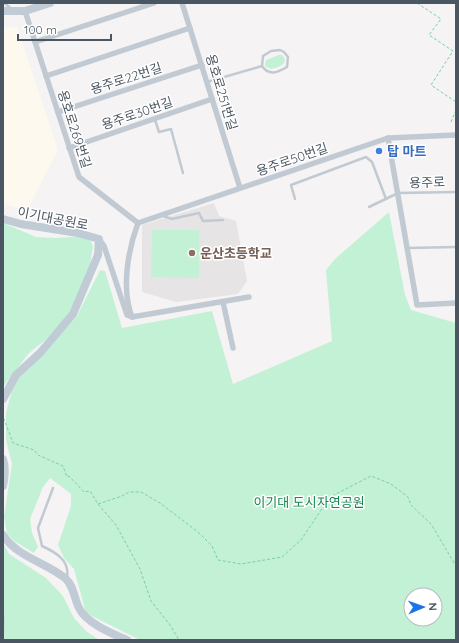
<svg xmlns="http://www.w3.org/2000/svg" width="459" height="643" font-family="Quicksand,'Noto Sans KR',sans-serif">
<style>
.commercial{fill:#fdf9ef}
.education{fill:#e6e4e5}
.green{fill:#c3f1d5;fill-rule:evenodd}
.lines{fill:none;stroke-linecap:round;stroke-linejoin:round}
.path{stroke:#7ad0a6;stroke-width:1;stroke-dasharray:3 2;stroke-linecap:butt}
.lane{stroke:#c1cad2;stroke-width:2.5}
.street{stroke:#c1cad2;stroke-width:5.5}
.secondary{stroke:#c1cbd6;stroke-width:8}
.shop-dot{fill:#3f7fe0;stroke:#fff;stroke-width:1.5}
.education-dot{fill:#8d6e63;stroke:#fff;stroke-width:1.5}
.labels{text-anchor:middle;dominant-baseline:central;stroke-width:3;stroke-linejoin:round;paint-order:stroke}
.street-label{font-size:13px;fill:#4a5661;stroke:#fff}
.shop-label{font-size:13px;font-weight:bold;fill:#366cbe;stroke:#fff;text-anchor:start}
.education-label{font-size:13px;font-weight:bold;fill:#785e54;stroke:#fff;text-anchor:start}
.park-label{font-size:13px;fill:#17864f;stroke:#fff}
</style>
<rect width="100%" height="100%" fill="#f5f3f3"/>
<path class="commercial" d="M17 27 58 150 27 211 3 204V28Z"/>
<path class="education" d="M214 203 219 216 236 221 247 281 238 294 176 302 142 292V225Z"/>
<g class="green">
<path d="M279 55H282L285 59C284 67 277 67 271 69L265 66 266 60Z"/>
<path d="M389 212 405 295 411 310 456 323V640H140L86 613 74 569 64 558 58 545 71 506V494L50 478 43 487 30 519 32 533 38 547 34 553 14 541 7 533 4 517 12 464 6 440V413L12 390 19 376 77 316 100 270 105 271 122 328 212 311 233 384 332 341 326 270 335 259ZM411 595H435V619H411Z"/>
<path d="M3 223 36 237 56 238 88 236 93 246 90 265 70 315 44 341 29 353 3 387Z"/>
<path d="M152 230H199V278L151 277Z"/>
<path d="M3 543 9 554 46 578 63 596 74 618 86 631 99 640H3Z"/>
</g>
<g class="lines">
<g class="path">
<path d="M417 3 441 19 429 35 453 51 431 85 456 102"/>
<path d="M451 122 456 110"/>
<path d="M3 419H4L13 443 34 450 38 455 63 466 67 477 69 476 84 492 90 491 98 504 116 525 140 569 151 601 170 625 179 640"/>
<path d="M98 504 122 496 129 492H141L160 503 198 532 212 546 218 560 241 564 282 557 301 540 330 497 371 476 391 484 408 497 411 505 431 524 456 566"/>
</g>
<g class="lane">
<path d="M4 3 12 9"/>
<path d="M280 50 284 52 288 57 287 67C277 73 269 76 262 66L263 56 271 51Z"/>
<path d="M207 82 262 66"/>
<path d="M155 120 159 132 171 129 183 173"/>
<path d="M295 199 291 185 366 157 372 162 386 199"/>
<path d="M369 207 398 193 456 192"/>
<path d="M163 216 172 219 199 213 203 221 223 220"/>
<path d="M407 248 456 247"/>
<path d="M53 488 38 528 42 546C55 552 70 560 67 577"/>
<path d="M3 615V629"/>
</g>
<g class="street">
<path d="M182 3 240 188"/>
<path d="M25 11 79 177 138 223"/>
<path d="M35 42 154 3"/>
<path d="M46 76 190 28"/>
<path d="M58 112 202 65"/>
<path d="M388 138 417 305 456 303"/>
<path d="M69 148 212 99"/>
<path d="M138 223 388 138 456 135"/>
<path d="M138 223C128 250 121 289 132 317L249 297"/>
<path d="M99 239 104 246 127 315 132 317"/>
<path d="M223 302 233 348"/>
</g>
<g class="secondary">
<path d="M3 11H25L50 3"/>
<path d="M3 219 21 224 78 233 99 239 98 255 73 314 40 353 16 375 3 399"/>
<path d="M3 459C6 468 5 477 3 486"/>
<path d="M3 535C17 557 45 562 65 578 74 586 74 598 79 608 86 623 113 634 127 640"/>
</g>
</g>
<circle class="shop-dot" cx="379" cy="151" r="4"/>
<circle class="education-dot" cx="192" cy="253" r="4"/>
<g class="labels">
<g class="street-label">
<text transform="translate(126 78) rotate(-18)">용주로22번길</text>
<text transform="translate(222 92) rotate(73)">용호로251번길</text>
<text transform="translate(137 113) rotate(-19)">용주로30번길</text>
<text transform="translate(75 129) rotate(72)">용호로269번길</text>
<text transform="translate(292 159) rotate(-19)">용주로50번길</text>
<text transform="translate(427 182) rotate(-2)">용주로</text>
<text transform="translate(53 218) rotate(11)">이기대공원로</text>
</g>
<g class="shop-label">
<text x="387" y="151">탑 마트</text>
</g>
<g class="education-label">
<text x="200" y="253">운산초등학교</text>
</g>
<g class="park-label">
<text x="309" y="502">이기대 도시자연공원</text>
</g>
</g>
<rect width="459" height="643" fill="none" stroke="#4a5661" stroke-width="8"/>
<g transform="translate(423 607) rotate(88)"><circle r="19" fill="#ffffff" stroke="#b7bbc0"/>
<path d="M0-3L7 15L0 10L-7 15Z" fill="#1a73e8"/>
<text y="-6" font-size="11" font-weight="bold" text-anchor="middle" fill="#4a5661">N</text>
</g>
<path d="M18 34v6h93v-6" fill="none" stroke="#4a5661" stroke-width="2"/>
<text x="24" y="34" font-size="12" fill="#4a5661" stroke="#ffffff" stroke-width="3" paint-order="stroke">100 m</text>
</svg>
